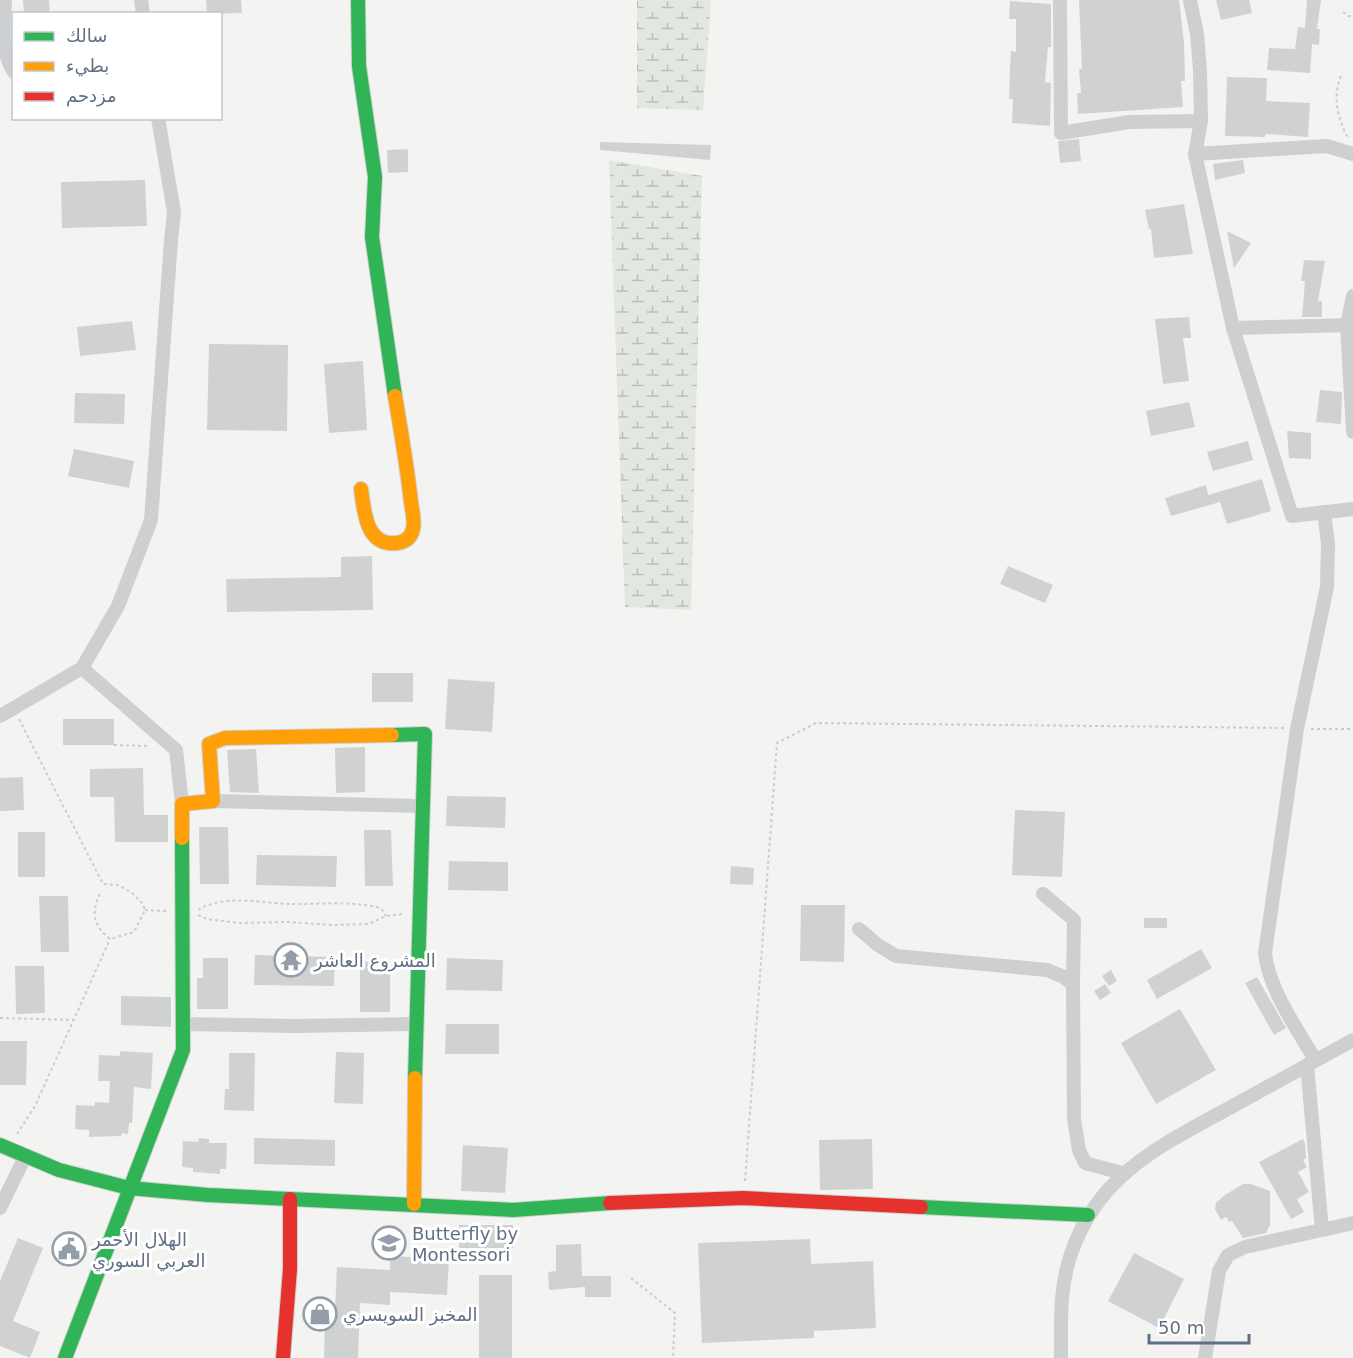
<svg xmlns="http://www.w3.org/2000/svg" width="1353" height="1358" font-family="'DejaVu Sans','Noto Sans Arabic',sans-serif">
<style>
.wetland{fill:url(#wetland-marsh)}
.building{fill:#d0d2d2}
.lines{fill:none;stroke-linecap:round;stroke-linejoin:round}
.fast-casing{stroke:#cfd1d2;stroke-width:16}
.slow-casing{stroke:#cfd1d2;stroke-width:16}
.jam-casing{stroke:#cfd1d2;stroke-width:16}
.path{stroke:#cbcccc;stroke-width:2;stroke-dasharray:3 3;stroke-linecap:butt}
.street{stroke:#cecfd0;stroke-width:14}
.fast{stroke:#30b455;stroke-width:14}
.slow{stroke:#ff9f0a;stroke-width:14}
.jam{stroke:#e5322d;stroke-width:14}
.labels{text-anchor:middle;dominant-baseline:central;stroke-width:6;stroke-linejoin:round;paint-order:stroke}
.poi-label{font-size:18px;fill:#616f84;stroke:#fff;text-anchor:start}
</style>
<defs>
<pattern id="wetland-marsh" width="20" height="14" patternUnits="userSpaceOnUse" patternTransform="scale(1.5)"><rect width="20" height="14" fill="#e2e7df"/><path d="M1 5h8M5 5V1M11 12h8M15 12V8" fill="none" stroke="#bbbfba"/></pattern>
</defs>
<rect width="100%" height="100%" fill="#f3f4f1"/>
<g class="wetland">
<path d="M637 0H711L703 110 637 108Z"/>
<path d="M609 160 702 176 691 610 625 607Z"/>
</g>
<g class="building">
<path d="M23 0H49L50 14H24Z"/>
<path d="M206 0H241L242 13 207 14Z"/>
<path d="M1079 0H1179L1184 43 1185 81H1181L1183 107 1078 114 1077 93H1081L1079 69H1082Z"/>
<path d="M1216 0H1249L1252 13 1221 20Z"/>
<path d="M1307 0H1321L1317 29H1320L1319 45 1312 44 1310 73 1267 70 1269 48 1295 49 1298 27 1305 28Z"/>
<path d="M1010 1 1051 4V47H1048L1045 82 1051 83 1050 126 1012 123 1013 99H1009L1010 68 1011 51 1016 52V19H1009Z"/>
<path d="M1227 77 1267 78 1266 101 1310 103 1308 137 1265 134V137L1225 136Z"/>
<path d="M1079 139 1081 161 1060 163 1058 141Z"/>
<path d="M600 142 711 145 710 160 600 150Z"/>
<path d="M408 149V172L388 173 387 150Z"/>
<path d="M1243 160 1245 173 1215 180 1213 164Z"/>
<path d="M145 180 147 226 62 228 61 182Z"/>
<path d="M1184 204 1193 254 1154 258 1151 229H1149L1145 210Z"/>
<path d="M1227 231 1251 243 1234 268Z"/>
<path d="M1304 260 1325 261 1318 301H1322V317H1302L1305 281H1301Z"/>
<path d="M1189 317 1191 338H1183L1189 381 1163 384 1155 319Z"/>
<path d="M132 321 136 350 80 356 77 327Z"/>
<path d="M209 344 288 345 287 431 207 430Z"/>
<path d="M363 361 367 430 329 433 324 364Z"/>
<path d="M1320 390 1342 392 1341 424 1316 422Z"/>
<path d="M75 393 125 394 124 424 74 423Z"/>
<path d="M1189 402 1195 427 1151 436 1146 411Z"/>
<path d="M1287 431 1311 433V459L1289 458Z"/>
<path d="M1248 441 1253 460 1213 471 1207 452Z"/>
<path d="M74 449 134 461 129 488 68 476Z"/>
<path d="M1262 479 1271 511 1227 524 1220 502 1171 516 1165 498 1206 485 1208 495Z"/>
<path d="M372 556 373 610 227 612 226 579 341 577V557Z"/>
<path d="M1008 566 1053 585 1045 603 1000 584Z"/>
<rect x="372" y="673" width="41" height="29"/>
<path d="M448 679 495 682 492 732 445 729Z"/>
<rect x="63" y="719" width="51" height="26"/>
<path d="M365 747V792L336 793 335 748Z"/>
<path d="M256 749 259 793 230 792 227 750Z"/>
<path d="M143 768 144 815H168V842H115L114 797H90V769Z"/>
<path d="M23 777 24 810 0 811V778Z"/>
<path d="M447 796 506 797 505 828 446 826Z"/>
<path d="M1015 810 1065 812 1062 877 1012 875Z"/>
<path d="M199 827H228L229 884H200Z"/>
<path d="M364 830H391L393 886H365Z"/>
<rect x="18" y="832" width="27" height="45"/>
<path d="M257 855 337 856 336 887 256 885Z"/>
<path d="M449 861 508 862V891L448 890Z"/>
<path d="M731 866 754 868 753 885 730 884Z"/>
<path d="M39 896H68L69 952H41Z"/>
<path d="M801 905H845L844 962 800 961Z"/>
<rect x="1144" y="918" width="23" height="10"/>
<path d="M1201 949 1212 968 1157 999 1147 980Z"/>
<path d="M255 955 335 957 334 986 254 985Z"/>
<path d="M203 958H228V1009H197V978H203Z"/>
<path d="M447 958 503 960 502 991 446 990Z"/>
<path d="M390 961V1012H360V962Z"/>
<path d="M15 966H44L45 1013 16 1014Z"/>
<path d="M1111 970 1117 981 1109 986 1102 976Z"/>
<path d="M1257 977 1286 1028 1274 1035 1245 983Z"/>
<path d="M1105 984 1111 993 1100 1000 1094 991Z"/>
<path d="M121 996 171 997V1027L121 1025Z"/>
<path d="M1180 1009 1216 1070 1156 1104 1121 1043Z"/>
<path d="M446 1024H499V1054H445Z"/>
<path d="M0 1041H27L26 1085H0Z"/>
<path d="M120 1051 153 1053 151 1089 134 1087 132 1123H129L128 1134 122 1133 121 1136 89 1137V1130L75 1129 76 1105 95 1106V1102L109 1103 110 1081H98L99 1055 120 1056Z"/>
<path d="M336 1052 364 1053 363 1104 334 1103Z"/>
<path d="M229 1053H255L254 1111 224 1110 225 1089H229Z"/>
<path d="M199 1138 209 1139V1143H227L226 1169H220V1174L193 1172V1168L182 1167 183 1141 198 1142Z"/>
<path d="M254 1138 335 1140V1166L254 1164Z"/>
<path d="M872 1139 873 1189 820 1190 819 1140Z"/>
<path d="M1303 1139 1305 1143 1306 1158 1303 1160 1307 1167 1298 1172 1309 1192 1297 1199 1304 1212 1291 1219 1259 1162Z"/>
<path d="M463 1145 508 1148 505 1193 461 1191Z"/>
<path d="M1243 1184H1251L1270 1191V1225L1266 1233 1243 1238 1232 1221 1229 1222 1226 1217 1221 1220 1215 1209 1216 1203 1225 1195Z"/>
<rect x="459" y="1225" width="54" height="23"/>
<path d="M18 1238 43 1248 13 1321 40 1332 30 1358 0 1346V1281Z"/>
<path d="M810 1239 811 1264 873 1261 876 1328 814 1331V1338L702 1343 698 1243Z"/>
<path d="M581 1244 582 1276H611V1297H585V1287L549 1290 548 1272 556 1271V1245Z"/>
<path d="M1134 1253 1184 1279 1159 1328 1108 1301Z"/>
<path d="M390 1256 449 1259 447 1295 390 1292V1305L360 1303 358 1358H324L325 1311H335L337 1267 390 1270Z"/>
<rect x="479" y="1275" width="33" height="83"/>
</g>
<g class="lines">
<defs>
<g id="fast">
<path d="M358 0 359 66 375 177 372 237 395 396"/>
<path d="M392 735 425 734 415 1078"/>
<path d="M0 1145 59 1170 129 1188 208 1195 513 1210 610 1203"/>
<path d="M921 1207 1088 1215"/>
<path d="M65 1358 183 1050 182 838"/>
</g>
<g id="slow">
<path d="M361 489C364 511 366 547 397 543 405 542 411 538 413 529 415 521 412 510 411 502 407 466 401 431 395 396"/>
<path d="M182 838V804L213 801 209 744 225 738 392 735"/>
<path d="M414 1204 415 1078"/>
</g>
<g id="jam">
<path d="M610 1203 743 1198 921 1207"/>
<path d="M283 1358 290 1269V1199"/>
</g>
</defs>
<use href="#fast" class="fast-casing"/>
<use href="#slow" class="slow-casing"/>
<use href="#jam" class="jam-casing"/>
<g class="path">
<path d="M1343 12 1348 16H1353"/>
<path d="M1341 76C1332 97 1338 119 1348 138"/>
<path d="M19 719 103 884 118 885 132 893 143 904 145 910 134 932 110 939C91 924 92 911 101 891"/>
<path d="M1311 729H1353"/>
<path d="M114 745 150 746"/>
<path d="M145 910 166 911"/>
<path d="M198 910C226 893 263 904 294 904 323 904 352 901 381 908L386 916"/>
<path d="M198 915 207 919 239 923 289 922 333 925 369 924 386 916 402 914"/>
<path d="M0 1018 74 1020"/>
<path d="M17 1134 35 1106 110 939"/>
<path d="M745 1181 777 743 816 723 1284 728"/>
<path d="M631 1278 675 1313 673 1358"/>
</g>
<g class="street">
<path d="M5 0C4 24 0 52 14 72"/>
<path d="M141 0 143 14"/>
<path d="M1060 0 1061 133 1129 122 1201 121"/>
<path d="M1190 0 1197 34 1200 70 1201 121 1195 154 1233 328 1292 516 1353 509"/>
<path d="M1195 154 1327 146 1353 154"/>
<path d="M1353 296 1347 325 1353 432"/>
<path d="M1233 328 1353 325"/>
<path d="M82 668 118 606 151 520 171 240 174 212 158 118"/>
<path d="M0 716 82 668 176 750 182 804"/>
<path d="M213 801 422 806"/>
<path d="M1043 894 1074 920 1073 985"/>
<path d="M859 929 878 945 896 956 1047 970 1064 977 1073 985 1074 1119 1079 1150 1085 1163 1122 1173"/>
<path d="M183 1024 295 1026 416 1024"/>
<path d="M1315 1060C1297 1028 1269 990 1265 953L1297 729 1327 587 1328 544 1324 512"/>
<path d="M1307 1065 1322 1230"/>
<path d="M0 1208 25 1157"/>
<path d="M1061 1358C1061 1323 1059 1288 1071 1254 1098 1173 1164 1144 1233 1106 1273 1084 1313 1062 1353 1040"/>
<path d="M1205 1358 1219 1271 1228 1255 1245 1247 1353 1223"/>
</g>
<use href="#fast" class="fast"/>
<use href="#slow" class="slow"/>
<use href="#jam" class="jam"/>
</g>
<defs>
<symbol id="temple-ring" viewBox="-11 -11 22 22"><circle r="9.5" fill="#fff" stroke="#949eaa" stroke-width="1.5"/><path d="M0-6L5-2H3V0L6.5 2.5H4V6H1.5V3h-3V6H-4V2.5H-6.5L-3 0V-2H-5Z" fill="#949eaa"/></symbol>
<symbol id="school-ring" viewBox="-11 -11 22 22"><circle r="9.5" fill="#fff" stroke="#949eaa" stroke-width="1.5"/><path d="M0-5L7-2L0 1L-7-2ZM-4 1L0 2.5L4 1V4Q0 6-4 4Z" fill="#949eaa"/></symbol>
<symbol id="civic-ring" viewBox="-11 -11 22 22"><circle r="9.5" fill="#fff" stroke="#949eaa" stroke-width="1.5"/><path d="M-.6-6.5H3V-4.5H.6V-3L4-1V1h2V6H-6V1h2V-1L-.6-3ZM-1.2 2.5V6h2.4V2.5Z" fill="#949eaa"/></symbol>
<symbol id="shop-ring" viewBox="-11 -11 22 22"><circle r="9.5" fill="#fff" stroke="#949eaa" stroke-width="1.5"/><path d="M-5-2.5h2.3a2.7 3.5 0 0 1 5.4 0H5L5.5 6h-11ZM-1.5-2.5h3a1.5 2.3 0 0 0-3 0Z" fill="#949eaa"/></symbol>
</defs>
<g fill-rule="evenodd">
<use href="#temple-ring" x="272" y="941" width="38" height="38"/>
<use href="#school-ring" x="370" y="1224" width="38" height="38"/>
<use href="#civic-ring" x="50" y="1230" width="38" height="38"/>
<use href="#shop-ring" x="301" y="1295" width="38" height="38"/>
</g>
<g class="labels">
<g class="poi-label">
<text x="314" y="960">المشروع العاشر</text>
<text x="412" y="1233">Butterfly by<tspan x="412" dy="21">Montessori</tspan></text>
<text x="92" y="1239">الهلال الأحمر<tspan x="92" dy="21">العربي السوري</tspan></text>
<text x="343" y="1314">المخبز السويسري</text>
</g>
</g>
<rect x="12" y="12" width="210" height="108" fill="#ffffff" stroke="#c0c5ce" stroke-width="1.5"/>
<rect x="24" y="32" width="30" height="9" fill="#30b455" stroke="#c0c5ce" stroke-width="1.5"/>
<text x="66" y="42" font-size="18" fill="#616f84">سالك</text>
<rect x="24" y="62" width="30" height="9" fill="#ff9f0a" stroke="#c0c5ce" stroke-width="1.5"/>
<text x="66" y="72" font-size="18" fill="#616f84">بطيء</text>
<rect x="24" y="92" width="30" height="9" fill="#e5322d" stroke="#c0c5ce" stroke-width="1.5"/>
<text x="66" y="102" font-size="18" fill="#616f84">مزدحم</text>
<path d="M1149 1334v9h100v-9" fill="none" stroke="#616f84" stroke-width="3"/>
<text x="1158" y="1334" font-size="18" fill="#616f84" stroke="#ffffff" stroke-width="4.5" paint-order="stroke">50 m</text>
</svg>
